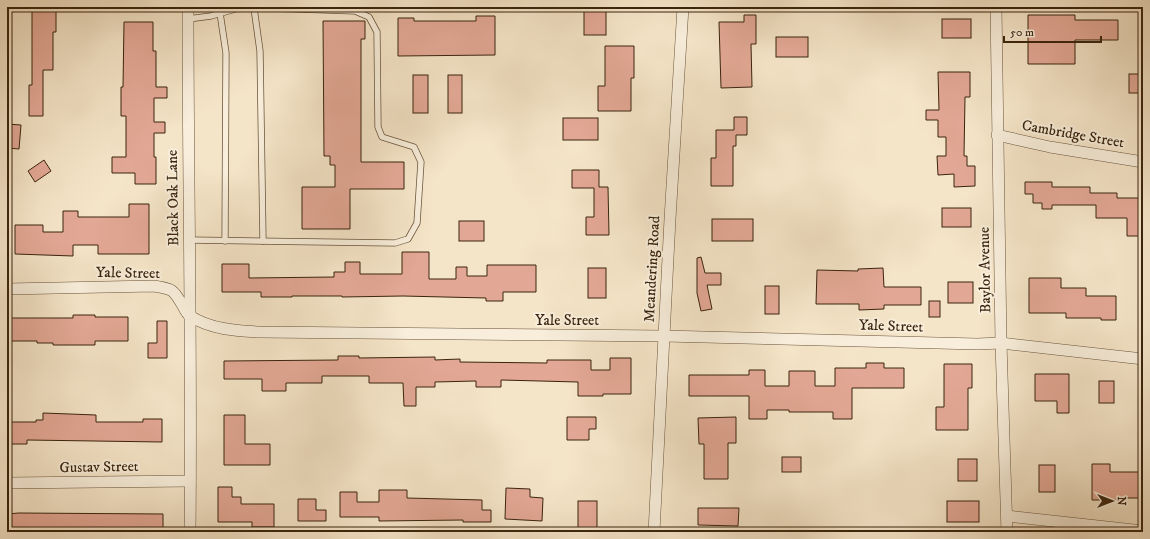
<svg xmlns="http://www.w3.org/2000/svg" width="1150" height="539" font-family="'IM FELL DW Pica',serif">
<style>
.building{fill:#e3a895;stroke:#3a240e}
.lines{fill:none;stroke-linecap:round;stroke-linejoin:round}
.service-casing{stroke:#69543c;stroke-width:7}
.minor-casing{stroke:#69543c;stroke-width:12}
.service{stroke:#f8eedb;stroke-width:5.5}
.minor{stroke:#f8eedb;stroke-width:11}
.labels{text-anchor:middle;dominant-baseline:central;stroke-width:4;stroke-linejoin:round;paint-order:stroke}
.street-label{font-size:15px;fill:#3a240e;stroke:#f8eedb}
</style>
<rect width="100%" height="100%" fill="#f5e5c8"/>
<filter id="stains"><feTurbulence type="fractalNoise" baseFrequency=".005" numOctaves="4"/><feColorMatrix values="0 0 0 0 .2 0 0 0 0 .09 0 0 0 0 .02 0 0 0 .5 -.17"/></filter>
<radialGradient id="worn" r=".72"><stop offset=".6" stop-color="#630" stop-opacity="0"/><stop offset="1" stop-color="#630" stop-opacity=".3"/></radialGradient>
<g class="building">
<rect x="584" y="7" width="22" height="28"/>
<path d="M32 11H56V32H53V70H43V116H29V85H32Z"/>
<path d="M744 15H756V44H751L752 87 721 88 719 22H744Z"/>
<path d="M1028 15H1075V20H1118V40H1075V64H1028Z"/>
<path d="M476 16H495V55L398 56V18H414V21H476Z"/>
<rect x="942" y="19" width="29" height="19"/>
<path d="M323 21H365V39H361V162H404V189H350V229H302V187H335V165H330V156H324Z"/>
<path d="M124 22H153V51H156V87H167V98H154V122H165V133H154V157H156V184H135V173H112V157H126V116H121V87H123Z"/>
<rect x="776" y="37" width="32" height="20"/>
<path d="M605 46H634V78H631V111H598V86H605Z"/>
<path d="M938 72H970V97H965L964 156H967V166H975V186L954 187V174L938 175 937 156H946V137H938V120H926V110H939Z"/>
<rect x="1129" y="74" width="14" height="19"/>
<rect x="413" y="75" width="15" height="38"/>
<rect x="448" y="75" width="14" height="38"/>
<path d="M734 117H747V135H736V146H733V186H711V158H716V130H734Z"/>
<rect x="563" y="118" width="35" height="22"/>
<path d="M7 124 21 125 19 149 7 148Z"/>
<path d="M44 160 51 171 35 182 28 171Z"/>
<path d="M572 170H599V187H608L609 235H586V217H594V188H572Z"/>
<path d="M1025 182H1052V187H1090V193H1117V198H1143V236H1127V218H1096V205H1052V209H1042V203H1033V194H1025Z"/>
<path d="M129 204H149V254H98V245H73V256L15 254V225H43V232H63V211H78V217H129Z"/>
<rect x="942" y="208" width="29" height="19"/>
<rect x="712" y="219" width="41" height="22"/>
<rect x="459" y="221" width="25" height="20"/>
<path d="M402 252H429V279H456V267H467V276H487V265H536V292H503V301H486V298L403 296 342 297V296H292V297H261V292H222V264H249V278L334 277V272H345V262H360V274H402Z"/>
<path d="M701 257 705 273H721V285H707L712 309 701 311 697 293V258Z"/>
<rect x="588" y="268" width="18" height="30"/>
<path d="M883 268 884 287H921V305H884V309L859 310V304H816L817 270 858 271V269Z"/>
<path d="M1029 278H1061V288H1086V296H1116V320H1101V318H1066V313H1029Z"/>
<rect x="948" y="282" width="25" height="21"/>
<rect x="765" y="286" width="14" height="28"/>
<rect x="929" y="301" width="11" height="16"/>
<path d="M73 315H95V317H128V341H95V345H53V343H37V341H7V318H73Z"/>
<path d="M157 321H167V358H148V343H157Z"/>
<path d="M338 356H359V358L435 357V360L460 359V362L547 363V360H591V370H610V358H631V394H603V396H578V382L501 380V387H476V381L435 382V387H416V406H404L403 383H369V376H322V383H286V391H262V379H224V361L338 360Z"/>
<path d="M866 363H884V368H904V388H852V419H833V412H789V410H767V419H749V396H689V375H749V370H765V386H789V371H815V386H835V368H866Z"/>
<path d="M944 364H972V388H968V430H936V407H944Z"/>
<path d="M1035 374H1069V413H1057V401H1035Z"/>
<rect x="1099" y="381" width="15" height="22"/>
<path d="M43 413 96 415V422H143V419H162V442L27 440V444H7V422H36V420H43Z"/>
<path d="M224 415H245V444H270V465H224Z"/>
<path d="M567 417H596V429H589V440H567Z"/>
<path d="M736 417V443H728V479H704V444H699L698 418Z"/>
<rect x="782" y="457" width="19" height="15"/>
<rect x="958" y="459" width="19" height="22"/>
<path d="M1092 464H1110V472H1143V498H1120V500H1092Z"/>
<rect x="1039" y="465" width="16" height="27"/>
<path d="M218 487H232V497H241V504H274V527H252V522H218Z"/>
<path d="M506 488 530 489V497L543 498 542 521 505 519Z"/>
<path d="M379 490H407V498L482 500V510H491V522H463V520L379 521V517H340V492H357V502H379Z"/>
<path d="M298 499H316V510H326V521H298Z"/>
<rect x="578" y="501" width="19" height="30"/>
<rect x="947" y="501" width="32" height="21"/>
<path d="M698 508H739L738 526 698 525Z"/>
<path d="M19 513 163 514V532H7V514Z"/>
</g>
<g class="lines">
<defs>
<g id="service">
<path d="M254 8 260 51 263 241"/>
<path d="M220 13 226 53 225 241"/>
<path d="M188 19 211 16 242 7 355 11 369 17 377 32 378 127 382 137 414 147 421 162 417 223 408 239 395 243 189 240"/>
</g>
<g id="minor">
<path d="M188 7C188 182 192 357 190 532"/>
<path d="M996 7 1001 343 1007 532"/>
<path d="M997 135 1050 147 1143 162"/>
<path d="M7 289 154 286C173 289 173 289 183 306 185 310 187 314 190 316 210 329 236 331 260 332L664 336 977 344 1001 343 1143 359"/>
<path d="M7 483 190 481"/>
<path d="M1007 516 1143 531"/>
<path d="M654 532 670 219 683 7"/>
</g>
</defs>
<use href="#service" class="service-casing"/>
<use href="#minor" class="minor-casing"/>
<use href="#service" class="service"/>
<use href="#minor" class="minor"/>
</g>
<g class="labels">
<g class="street-label">
<text transform="translate(1073 134) rotate(10)">Cambridge Street</text>
<text transform="translate(173 198) rotate(-91)">Black Oak Lane</text>
<text transform="translate(652 269) rotate(-87)">Meandering Road</text>
<text transform="translate(985 270) rotate(-91)">Baylor Avenue</text>
<text transform="translate(128 273) rotate(1)">Yale Street</text>
<text x="567" y="320">Yale Street</text>
<text transform="translate(891 326) rotate(2)">Yale Street</text>
<text transform="translate(99 467) rotate(-1)">Gustav Street</text>
</g>
</g>
<rect width="1150" height="539" fill="none" stroke="#f5e5c8" stroke-width="24"/>
<rect x="8" y="8" width="1134" height="523" fill="none" stroke="#3a240e" stroke-width="2"/>
<rect x="12" y="12" width="1126" height="515" fill="none" stroke="#3a240e"/>
<g transform="translate(1112 501) rotate(90)" stroke="#f8eedb" stroke-width="3" paint-order="stroke">
<path d="M0-3L7 15L0 10L-7 15Z" fill="#3a240e"/>
<text y="-6" font-size="11" font-weight="bold" text-anchor="middle" fill="#3a240e">N</text>
</g>
<path d="M1004 36v6h97v-6" fill="none" stroke="#3a240e" stroke-width="2"/>
<text x="1010" y="36" font-size="12" fill="#3a240e" stroke="#f8eedb" stroke-width="3" paint-order="stroke">50 m</text>
<rect width="100%" height="100%" filter="url(#stains)"/>
<rect width="100%" height="100%" fill="url(#worn)"/>
</svg>
